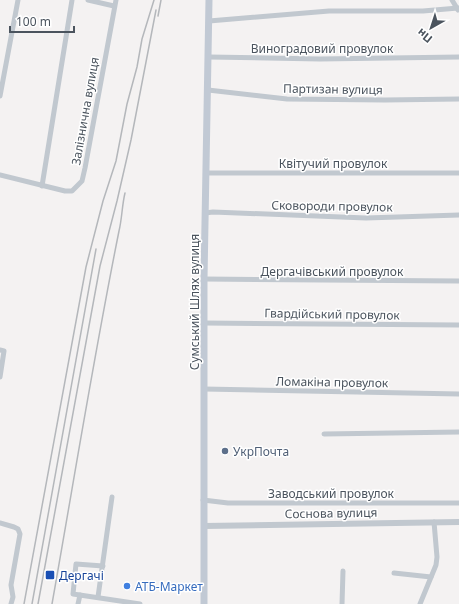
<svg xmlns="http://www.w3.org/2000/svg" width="459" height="604" font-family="'Noto Sans',sans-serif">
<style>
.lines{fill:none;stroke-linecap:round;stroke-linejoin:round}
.minor{stroke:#c1c8cf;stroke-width:5}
.tertiary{stroke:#c1c8cf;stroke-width:6}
.secondary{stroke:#c1c9d4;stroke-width:7}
.rail{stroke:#b4b7bb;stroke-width:1.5}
.service-dot{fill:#5c6f8a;stroke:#fff;stroke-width:1.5}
.transit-dot{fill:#1a4fb4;stroke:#fff;stroke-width:1.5}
.shop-dot{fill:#3f7fe0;stroke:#fff;stroke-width:1.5}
.labels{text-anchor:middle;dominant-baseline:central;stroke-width:3;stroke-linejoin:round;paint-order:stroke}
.street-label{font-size:12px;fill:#4b545e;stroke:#fff}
.service-label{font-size:12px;fill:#4e5e75;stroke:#fff;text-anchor:start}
.transit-label{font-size:12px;fill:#164399;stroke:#fff;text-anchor:start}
.shop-label{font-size:12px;fill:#366cbe;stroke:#fff;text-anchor:start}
</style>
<rect width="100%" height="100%" fill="#f4f2f2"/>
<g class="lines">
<g class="minor">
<path d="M88 0 114 6"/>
<path d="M452 0 458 10"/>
<path d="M209 21 329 11H423L458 8"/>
<path d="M209 57 320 59 459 57"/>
<path d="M208 90 287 99 385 100 459 99"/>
<path d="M0 96 18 0"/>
<path d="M206 173H459"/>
<path d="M0 175 65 191H72L82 181 85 168 116 0"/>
<path d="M42 186 72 0"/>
<path d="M205 213 213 212 366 218 459 215"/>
<path d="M204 279 459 281"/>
<path d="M204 323 459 325"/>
<path d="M0 350 4 351 0 377"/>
<path d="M204 389 459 394"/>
<path d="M324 434 459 432"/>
<path d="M203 500 228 503H459"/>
<path d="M0 523 14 527 18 529 20 534 11 585 13 597 11 604"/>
<path d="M103 566 76 564 73 594 140 604"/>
<path d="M394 573 431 577"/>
<path d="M98 597 112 497"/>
<path d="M78 604 80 595"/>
<path d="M342 604 343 571"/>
<path d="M420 604 436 565 437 557 434 522"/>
</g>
<path class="tertiary" d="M204 526 459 522"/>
<path class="secondary" d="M204 604V279L209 0"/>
<g class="rail">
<path d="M158 16 161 0"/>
<path d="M24 604 86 267 103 201 116 161 127 104 137 67 142 39 154 0"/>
<path d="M32 604 96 249"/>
<path d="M38 604 100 266 117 201 131 140 156 10"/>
<path d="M52 604C74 480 94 355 119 231 122 219 122 205 125 193"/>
</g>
</g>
<circle class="service-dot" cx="225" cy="451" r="4"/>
<rect class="transit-dot" x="45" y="570" width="10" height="10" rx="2"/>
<circle class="shop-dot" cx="127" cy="586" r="4"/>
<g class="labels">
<g class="street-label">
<text x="322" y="48">Виноградовий провулок</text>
<text transform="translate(333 89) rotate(1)">Партизан вулиця</text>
<text transform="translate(85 111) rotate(-80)">Залізнична вулиця</text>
<text x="333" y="163">Квітучий провулок</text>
<text transform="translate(332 206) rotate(1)">Сковороди провулок</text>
<text x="332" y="271">Дергачівський провулок</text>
<text transform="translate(194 302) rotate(-90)">Сумський Шлях вулиця</text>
<text transform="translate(332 314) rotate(1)">Гвардійський провулок</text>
<text transform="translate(332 382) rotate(1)">Ломакіна провулок</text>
<text x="331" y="493">Заводський провулок</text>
<text transform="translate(331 513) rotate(-1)">Соснова вулиця</text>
</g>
<g class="service-label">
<text x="233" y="451">УкрПочта</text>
</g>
<g class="transit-label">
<text x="59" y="575">Дергачі</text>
</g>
<g class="shop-label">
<text x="135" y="586">АТБ-Маркет</text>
</g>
</g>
<g transform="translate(431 28) rotate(219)" stroke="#ffffff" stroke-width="3" paint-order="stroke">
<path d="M0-3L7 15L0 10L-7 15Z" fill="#4b545e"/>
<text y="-6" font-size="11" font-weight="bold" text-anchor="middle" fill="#4b545e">Пн</text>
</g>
<path d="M10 26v6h64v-6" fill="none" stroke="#4b545e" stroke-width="2"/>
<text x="16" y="26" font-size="12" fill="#4b545e" stroke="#ffffff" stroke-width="3" paint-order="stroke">100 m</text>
</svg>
